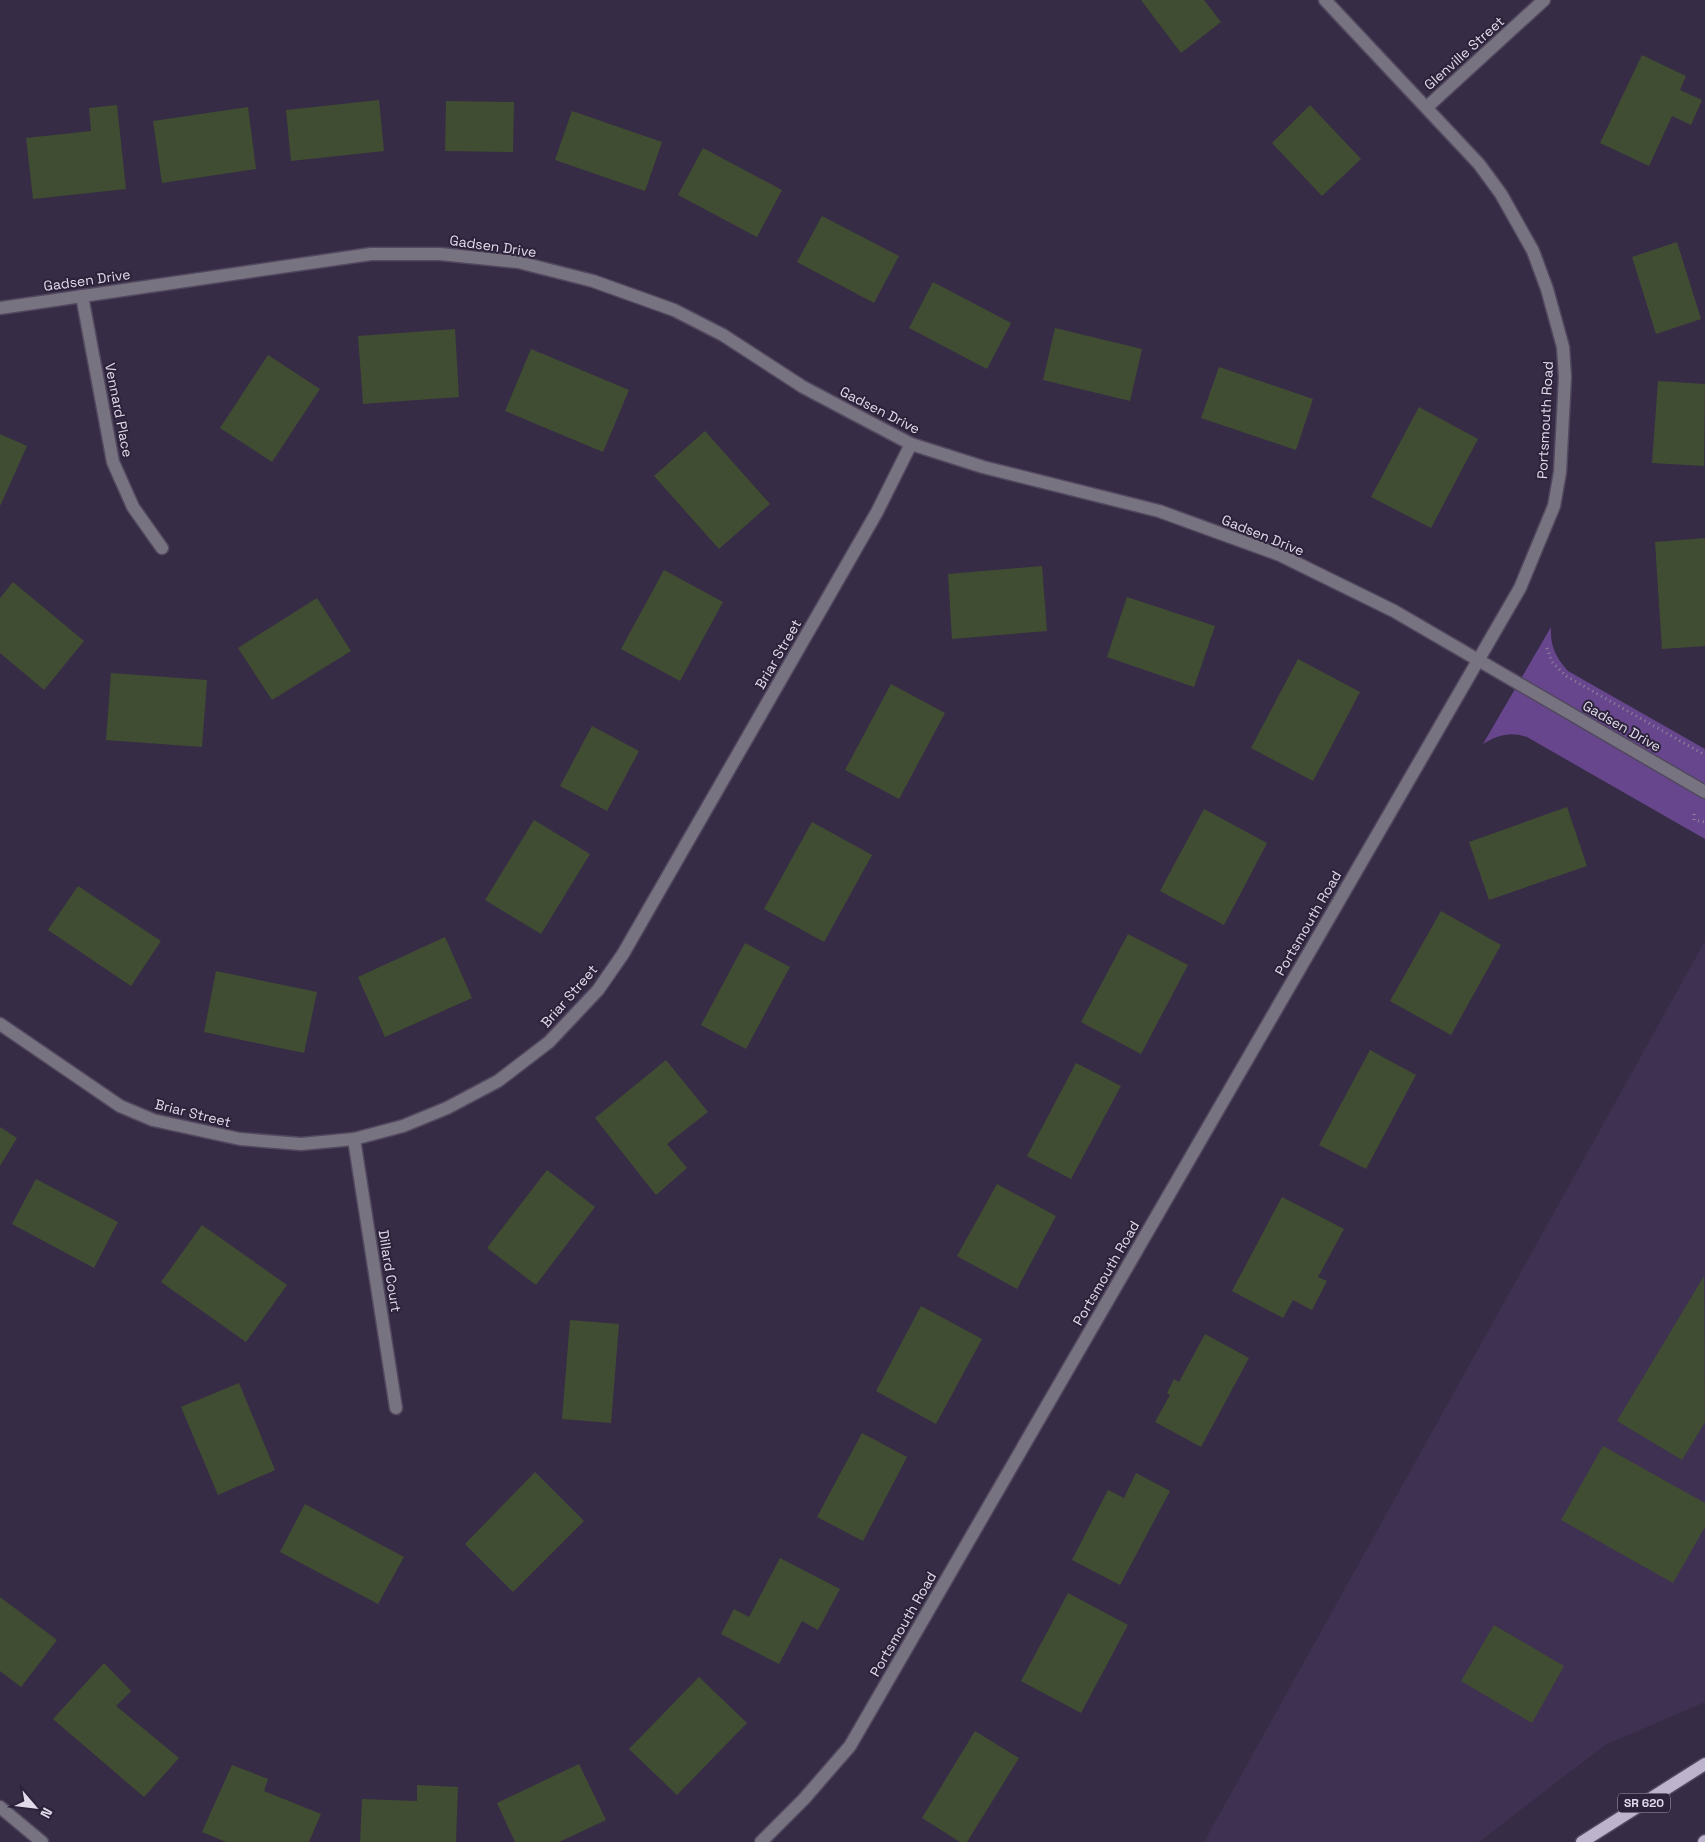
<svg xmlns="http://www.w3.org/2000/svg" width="1705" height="1842" font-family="'Space Grotesk',sans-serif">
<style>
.built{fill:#3f3151}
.forest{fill:#67468e}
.building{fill:#404d32}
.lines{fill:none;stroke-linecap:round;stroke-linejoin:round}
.minor-casing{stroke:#52485f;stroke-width:15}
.major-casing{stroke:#52485f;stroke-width:15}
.path{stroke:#8f879b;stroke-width:3;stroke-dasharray:1 4;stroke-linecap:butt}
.minor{stroke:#787380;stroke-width:12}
.major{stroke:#bdb3cd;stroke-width:12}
.labels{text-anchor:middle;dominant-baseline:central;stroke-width:4;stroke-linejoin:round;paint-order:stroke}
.shield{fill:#2c223a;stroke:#aaa3b5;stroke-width:1}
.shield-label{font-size:12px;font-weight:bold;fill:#e0daea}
.street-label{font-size:14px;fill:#e0daea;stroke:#2c223a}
</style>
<rect width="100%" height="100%" fill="#372c45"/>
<path class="built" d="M1705 941V1702L1605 1745 1479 1842H1204Z"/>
<path class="forest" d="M1551 627C1550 645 1555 657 1568 671L1705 749V839L1527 737C1511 731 1497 735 1483 744Z"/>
<g class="building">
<path d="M1141 0H1204L1221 22 1181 53Z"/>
<path d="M1642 55 1686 76 1680 90 1702 100 1691 125 1672 116 1649 166 1600 143Z"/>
<path d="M379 100 384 151 291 161 286 110Z"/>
<path d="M446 101 514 102 513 152 445 151Z"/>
<path d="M117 105 126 189 33 199 26 138 91 131 89 108Z"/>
<path d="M1310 105 1361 159 1322 196 1272 143Z"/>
<path d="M248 107 256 169 162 183 153 121Z"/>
<path d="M572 111 662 142 645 191 555 160Z"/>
<path d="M703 148 782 190 757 237 678 195Z"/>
<path d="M822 216 899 256 874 303 797 262Z"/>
<path d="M1677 242 1701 319 1656 334 1632 257Z"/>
<path d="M933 282 1011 323 987 369 909 328Z"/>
<path d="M1055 328 1142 349 1130 401 1043 380Z"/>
<path d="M455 329 459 397 363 404 358 336Z"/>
<path d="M531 349 629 390 603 452 505 411Z"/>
<path d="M268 355 320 389 272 462 220 428Z"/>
<path d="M1219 367 1313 399 1296 450 1201 418Z"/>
<path d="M1658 381 1705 384 1704 466 1652 463Z"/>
<path d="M1419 407 1478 439 1431 528 1371 497Z"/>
<path d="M705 431 770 504 719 549 654 476Z"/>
<path d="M0 434 27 446 0 506Z"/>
<path d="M1705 538V646L1662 649 1655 542Z"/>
<path d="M1042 566 1047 631 952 639 948 574Z"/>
<path d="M664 570 723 602 680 681 621 649Z"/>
<path d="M13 582 84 641 44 690 0 653V598Z"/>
<path d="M1127 597 1215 626 1194 687 1107 657Z"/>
<path d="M317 598 351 651 272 700 238 648Z"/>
<path d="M1298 659 1360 692 1313 781 1251 748Z"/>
<path d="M111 673 207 680 202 747 106 740Z"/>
<path d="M891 684 945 713 899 799 845 770Z"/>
<path d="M592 726 639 751 607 811 560 786Z"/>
<path d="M1567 807 1587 866 1489 900 1469 842Z"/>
<path d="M1204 809 1267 843 1224 925 1160 891Z"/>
<path d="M534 820 590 854 541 934 485 900Z"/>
<path d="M812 822 872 855 824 942 764 909Z"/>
<path d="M78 886 161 941 131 986 48 930Z"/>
<path d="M1441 911 1501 945 1451 1035 1390 1001Z"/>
<path d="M1128 934 1188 965 1141 1054 1081 1022Z"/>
<path d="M445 937 472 998 385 1037 358 977Z"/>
<path d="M745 943 790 967 746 1049 701 1025Z"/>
<path d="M216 971 317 992 304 1053 204 1032Z"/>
<path d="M1370 1050 1416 1075 1366 1169 1319 1145Z"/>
<path d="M666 1060 708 1112 667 1144 687 1168 656 1195 595 1118Z"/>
<path d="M1076 1063 1121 1086 1071 1179 1027 1156Z"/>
<path d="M0 1127 17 1138 0 1166Z"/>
<path d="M547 1170 595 1207 536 1285 487 1248Z"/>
<path d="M36 1179 118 1222 94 1268 12 1224Z"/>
<path d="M997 1184 1056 1216 1017 1289 957 1256Z"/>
<path d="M1282 1197 1344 1229 1318 1277 1327 1281 1312 1310 1293 1300 1283 1318 1232 1291Z"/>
<path d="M202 1225 287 1285 246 1342 161 1282Z"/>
<path d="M1704 1276 1705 1422 1682 1460 1617 1421Z"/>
<path d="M921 1306 982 1339 936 1424 876 1391Z"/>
<path d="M570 1320 619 1324 611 1423 562 1419Z"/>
<path d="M1205 1334 1249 1358 1201 1447 1155 1422 1170 1395 1167 1393 1174 1379 1179 1382Z"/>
<path d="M239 1383 275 1470 218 1495 181 1407Z"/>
<path d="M862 1433 907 1457 863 1541 817 1517Z"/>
<path d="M1603 1446 1705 1503V1527L1673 1583 1561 1520Z"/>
<path d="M535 1472 584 1521 513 1592 465 1544Z"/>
<path d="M1136 1473 1170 1491 1120 1585 1072 1560 1108 1490 1124 1498Z"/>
<path d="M305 1504 404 1557 378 1604 280 1552Z"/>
<path d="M780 1558 840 1589 818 1630 802 1621 779 1664 721 1634 734 1609 749 1617Z"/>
<path d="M1068 1593 1128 1625 1081 1713 1021 1681Z"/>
<path d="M0 1597 57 1640 21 1687 0 1671Z"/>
<path d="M1494 1625 1564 1666 1532 1723 1461 1681Z"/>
<path d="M104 1663 131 1691 116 1706 179 1758 144 1797 53 1719Z"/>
<path d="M699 1677 747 1723 677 1795 629 1749Z"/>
<path d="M975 1731 1019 1758 967 1842H960L922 1818Z"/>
<path d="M579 1764 606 1820 559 1842H515L497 1803Z"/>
<path d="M232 1765 268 1779 264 1791 321 1814 309 1842H226L202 1832Z"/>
<path d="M417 1785 458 1787 456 1842H360L362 1799 417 1801Z"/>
</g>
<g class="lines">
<defs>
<g id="minor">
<path d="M1427 107 1544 0"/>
<path d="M82 296 113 462 133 507 162 548"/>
<path d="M0 308 371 254H440L518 262 593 281 674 310 723 335 803 387 911 444 983 467 1159 511 1280 555 1394 611 1705 792"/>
<path d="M0 1024 120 1106 153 1120 240 1139 301 1144 354 1139 403 1126 447 1108 498 1081 549 1042 598 990 623 954 877 512 911 444"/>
<path d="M354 1139 396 1408"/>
<path d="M0 1807 42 1842"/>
<path d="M761 1842 804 1799 850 1746 1520 588 1554 506 1560 472 1565 377 1563 347 1547 289 1533 251 1501 194 1479 164 1325 0"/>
</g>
<g id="major">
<path d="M1582 1842 1705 1764"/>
<path d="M1704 1842 1705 1841"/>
</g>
</defs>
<use href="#minor" class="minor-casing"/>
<use href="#major" class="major-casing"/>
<g class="path">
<path d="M1547 648 1552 662 1566 676 1705 755"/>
<path d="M1694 814V820L1705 822"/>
</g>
<use href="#minor" class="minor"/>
<use href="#major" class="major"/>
</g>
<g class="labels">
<rect class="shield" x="1618" y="1793.5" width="52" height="19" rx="4"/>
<g class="shield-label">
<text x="1644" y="1803">SR 620</text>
</g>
<g class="street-label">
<text transform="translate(1464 53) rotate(-42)">Glenville Street</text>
<text transform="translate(493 246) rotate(8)">Gadsen Drive</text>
<text transform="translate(87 280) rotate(-8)">Gadsen Drive</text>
<text transform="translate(119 410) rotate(79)">Vennard Place</text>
<text transform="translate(880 410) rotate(27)">Gadsen Drive</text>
<text transform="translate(1545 420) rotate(-87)">Portsmouth Road</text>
<text transform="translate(1263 535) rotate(22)">Gadsen Drive</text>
<text transform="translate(778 654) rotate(-60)">Briar Street</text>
<text transform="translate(1622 726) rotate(30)">Gadsen Drive</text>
<text transform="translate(1308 923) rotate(-60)">Portsmouth Road</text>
<text transform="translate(569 996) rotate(-49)">Briar Street</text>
<text transform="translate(193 1113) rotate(14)">Briar Street</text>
<text transform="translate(390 1271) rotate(81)">Dillard Court</text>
<text transform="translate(1106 1273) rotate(-60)">Portsmouth Road</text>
<text transform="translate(903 1624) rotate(-60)">Portsmouth Road</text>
</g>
</g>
<g transform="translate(35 1807) rotate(118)" stroke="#2c223a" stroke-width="4" paint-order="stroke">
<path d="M0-4L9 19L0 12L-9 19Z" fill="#e0daea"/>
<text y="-8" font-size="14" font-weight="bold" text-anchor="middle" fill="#e0daea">N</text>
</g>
</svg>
